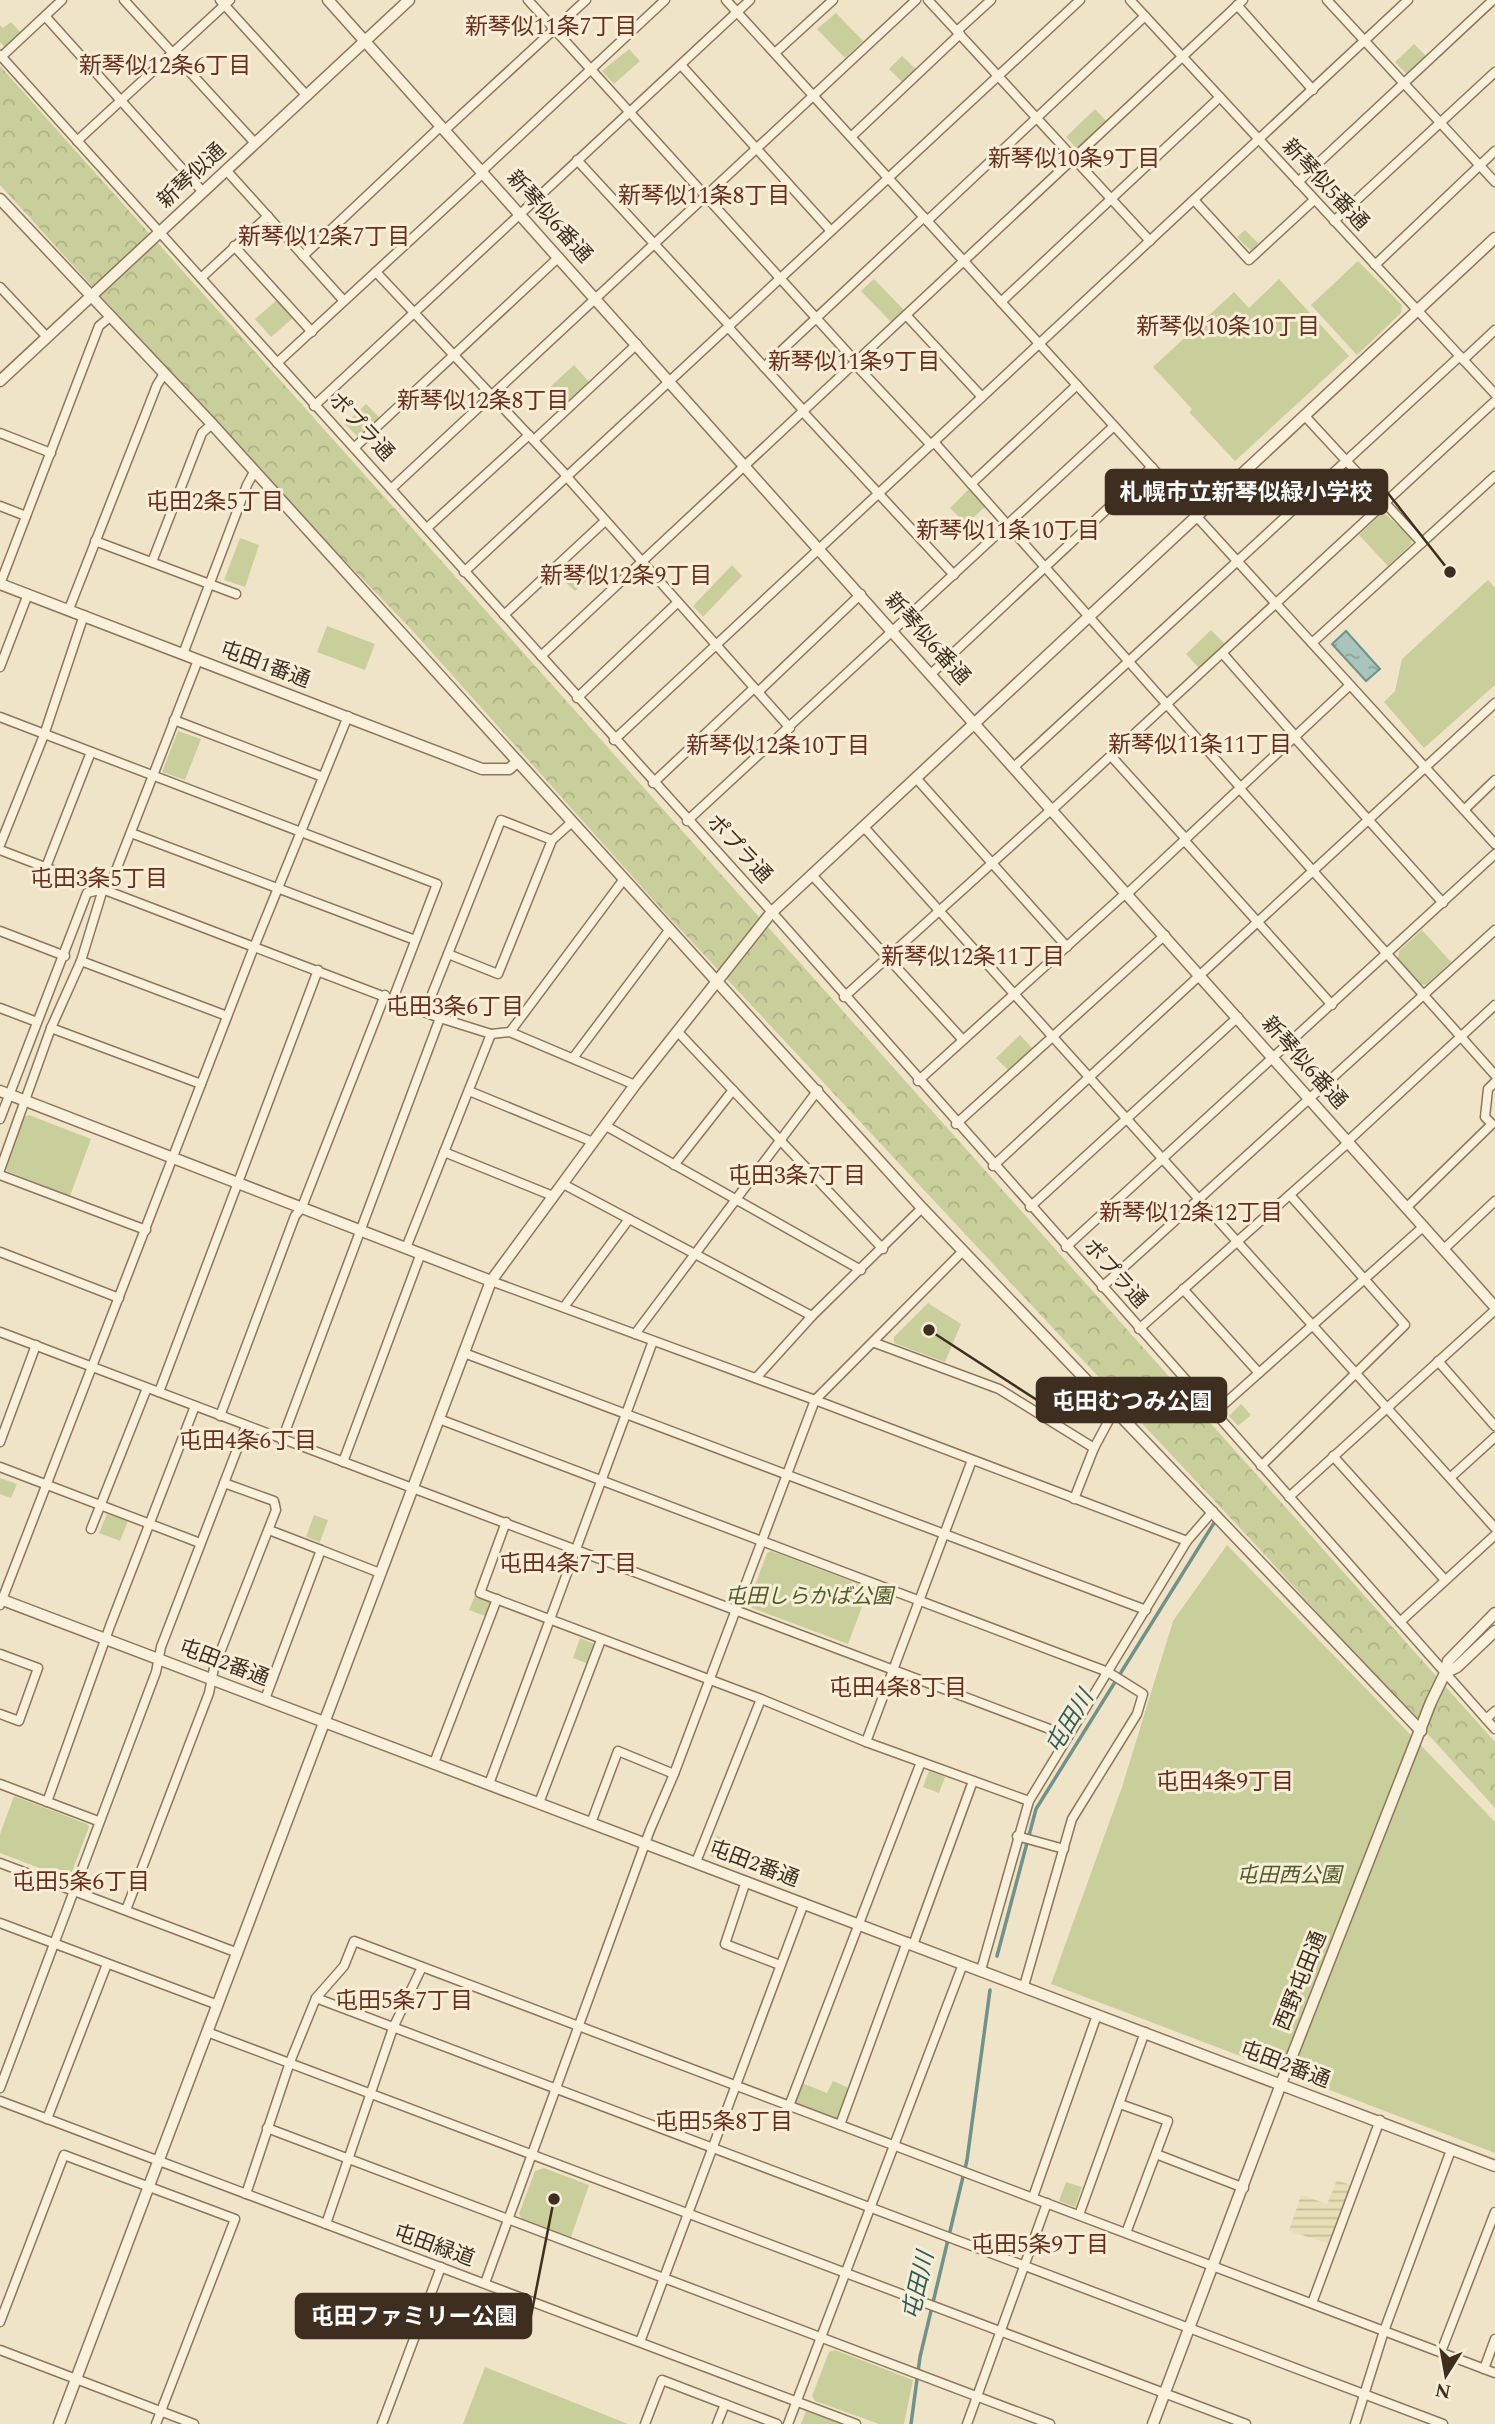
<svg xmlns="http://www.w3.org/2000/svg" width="1495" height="2424" font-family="Spectral,'Noto Sans JP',serif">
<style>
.farmland{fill:url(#farmland-rules)}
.green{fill:#c9cf9b}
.forest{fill:url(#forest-crowns)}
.water{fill:url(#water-ripples);stroke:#6f938a;stroke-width:2}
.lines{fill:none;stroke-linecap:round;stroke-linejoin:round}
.stream{stroke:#6f938a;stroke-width:3.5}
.minor-casing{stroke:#8d765c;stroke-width:11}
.tertiary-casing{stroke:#8d765c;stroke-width:13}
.minor{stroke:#faf1dc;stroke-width:8}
.tertiary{stroke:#faf1dc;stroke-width:10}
.labels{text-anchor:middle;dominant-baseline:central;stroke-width:6;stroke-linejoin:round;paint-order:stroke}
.street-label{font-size:21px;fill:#3d2e20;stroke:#f7eed8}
.park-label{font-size:21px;font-style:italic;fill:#4d5a26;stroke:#f7eed8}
.neighbourhood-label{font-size:23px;fill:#6b2e1e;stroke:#f7eed8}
.water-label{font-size:23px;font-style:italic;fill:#2f5d5a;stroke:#f7eed8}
.leader{fill:none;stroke:#3d2e20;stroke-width:2.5}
.callout-dot{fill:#3d2e20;stroke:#f7eed8;stroke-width:2.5}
.callout{fill:#3d2e20;stroke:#3d2e20;stroke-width:2.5}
.callout-label{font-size:23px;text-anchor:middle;font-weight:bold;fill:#fff}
</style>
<defs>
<pattern id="farmland-rules" width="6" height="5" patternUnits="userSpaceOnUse" patternTransform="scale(1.75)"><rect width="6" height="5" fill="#e6deb5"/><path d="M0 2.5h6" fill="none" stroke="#c6bf9b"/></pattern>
<pattern id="forest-crowns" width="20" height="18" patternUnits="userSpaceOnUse" patternTransform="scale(1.75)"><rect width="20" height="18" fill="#c9cf9b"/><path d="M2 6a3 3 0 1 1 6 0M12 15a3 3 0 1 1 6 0" fill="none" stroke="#aeb285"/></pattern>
<pattern id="water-ripples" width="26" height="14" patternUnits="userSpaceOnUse" patternTransform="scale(1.75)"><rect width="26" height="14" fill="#a9c4bc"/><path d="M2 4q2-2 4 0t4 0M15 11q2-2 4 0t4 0" fill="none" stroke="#8ba098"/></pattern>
</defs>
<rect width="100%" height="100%" fill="#f0e4c8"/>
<path class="farmland" d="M1337 2180 1350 2185 1330 2244 1289 2231 1301 2195 1327 2204Z"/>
<g class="green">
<path d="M836 13 863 41 845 58 817 29Z"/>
<path d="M11 22 21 33 5 48 0 42V25L3 28Z"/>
<path d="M1414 44 1427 57 1407 75 1395 62Z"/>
<path d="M629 49 640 61 614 84 602 71Z"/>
<path d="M902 56 917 70 903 83 889 69Z"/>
<path d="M1095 109 1107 122 1078 150 1066 137Z"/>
<path d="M1245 230 1259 244 1252 252 1237 237Z"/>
<path d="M1358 261 1402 305 1401 313 1357 355 1311 305Z"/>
<path d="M874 279 904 310 891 322 861 291Z"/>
<path d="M1279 279 1349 356 1235 461 1189 412 1192 409 1153 367 1234 292 1249 308Z"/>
<path d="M277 300 294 317 271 337 255 319Z"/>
<path d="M574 365 590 383 565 406 549 388Z"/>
<path d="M366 404 380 418 359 438 345 424Z"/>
<path d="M969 489 985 507 966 524 950 508Z"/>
<path d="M1383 512 1412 538 1411 544 1388 566 1359 535Z"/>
<path d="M240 538 259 545 245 587 224 580Z"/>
<path d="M578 563 592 576 575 591 562 579Z"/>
<path d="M732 565 742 576 703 617 693 606Z"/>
<path d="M1488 580 1495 588V685L1424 748 1384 702 1395 691 1402 659Z"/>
<path d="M327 626 375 644 365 670 317 652Z"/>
<path d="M1211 630 1227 646 1201 670 1186 654Z"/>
<path d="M178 731 201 739 185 780 162 772Z"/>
<path d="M1422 930 1451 962 1426 985 1421 984 1398 959 1399 951Z"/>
<path d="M1020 1035 1034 1050 1010 1072 996 1058Z"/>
<path d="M29 1115 91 1139 70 1196 7 1171 5 1168 24 1117Z"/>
<path d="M928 1303 961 1324 945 1362 894 1343V1337Z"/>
<path d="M1241 1404 1251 1415 1238 1426 1229 1416Z"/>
<path d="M0 1478 17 1484 11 1498 0 1494Z"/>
<path d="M107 1514 128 1521 120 1541 99 1533Z"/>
<path d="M314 1515 328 1520 320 1542 306 1537Z"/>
<path d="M1227 1545 1495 1822V2153L1051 1984 1122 1787 1173 1621Z"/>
<path d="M771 1551 869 1588 848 1644 752 1608 749 1601 767 1553Z"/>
<path d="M475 1595 494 1601 488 1617 469 1610Z"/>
<path d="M580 1638 597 1645 589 1664 573 1658Z"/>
<path d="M929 1771 945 1777 939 1793 923 1787Z"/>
<path d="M14 1796 87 1824 89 1827 70 1877 66 1878 0 1853V1834Z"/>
<path d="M717 1836 737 1843 730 1864 710 1856Z"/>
<path d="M833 2081 849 2088 835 2122 793 2105 802 2083 827 2093Z"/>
<path d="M544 2168 589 2185 571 2237 522 2219 519 2214 535 2171Z"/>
<path d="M1066 2182 1082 2187 1075 2207 1059 2201Z"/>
<path d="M835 2350 913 2380 904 2424H879L815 2401 812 2396 829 2352Z"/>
<path d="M485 2367 628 2424H463Z"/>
<path d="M806 2411 841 2424H801Z"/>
</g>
<path class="forest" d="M0 66 1495 1742V1808L1266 1556 666 914 409 627 289 503 0 185Z"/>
<path class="water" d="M1346 631 1380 669 1366 681 1332 644Z"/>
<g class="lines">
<g class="stream">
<path d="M997 1956 1036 1809 1214 1523"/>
<path d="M911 2424 920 2357 967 2160 990 1990"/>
</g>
<defs>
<g id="minor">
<path d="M124 0 255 143"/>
<path d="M220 0 307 96"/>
<path d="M528 0 856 362"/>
<path d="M726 0 1495 844"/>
<path d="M928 0 1150 241"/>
<path d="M1130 0 1495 394"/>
<path d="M1327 0 1495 182"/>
<path d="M1237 5 1313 90"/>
<path d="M45 16 203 192"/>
<path d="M957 31 991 0"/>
<path d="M775 53 833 0"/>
<path d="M0 55 763 902 1495 1729"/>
<path d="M1 57 62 0"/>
<path d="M681 65 831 231"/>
<path d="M445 130 586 0"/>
<path d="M851 137 960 34"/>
<path d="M77 141 230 0"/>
<path d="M577 160 730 326"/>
<path d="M226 170 344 301"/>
<path d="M482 171 665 0"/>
<path d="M1298 182 1493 0"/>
<path d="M1194 200 1249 260 1314 200"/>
<path d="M927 221 1145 16"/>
<path d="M1334 221 1495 72"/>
<path d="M234 246 312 332"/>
<path d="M303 256 441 126"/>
<path d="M1375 265 1495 151"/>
<path d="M376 272 567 476"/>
<path d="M201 278 268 216"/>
<path d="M0 287 47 337"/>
<path d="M1001 302 1220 97"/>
<path d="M906 315 982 397"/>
<path d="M728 327 804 411"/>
<path d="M1463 360 1495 330"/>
<path d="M277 363 483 173"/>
<path d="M854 363 931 445"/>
<path d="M764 367 924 217"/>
<path d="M314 406 750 0"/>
<path d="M803 412 954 575"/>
<path d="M1304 415 1422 543"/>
<path d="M0 433 51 453"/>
<path d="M534 440 637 344"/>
<path d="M934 442 1241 788"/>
<path d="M354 448 559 257"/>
<path d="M567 477 790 728"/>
<path d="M971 484 1077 385"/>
<path d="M391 489 916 0"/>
<path d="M0 506 26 516"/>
<path d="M427 528 529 435"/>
<path d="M95 541 236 594"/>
<path d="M152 562 202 433 212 424"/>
<path d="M464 572 1080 0"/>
<path d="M0 584 99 326 110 317"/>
<path d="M69 609 157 385 164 374"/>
<path d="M504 615 605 521"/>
<path d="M1312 643 1495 476"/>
<path d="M183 654 247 485 254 472"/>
<path d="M1223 654 1296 737"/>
<path d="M541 656 1243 0"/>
<path d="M0 667 28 594"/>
<path d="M932 673 1152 467"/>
<path d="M758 692 861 594"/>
<path d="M577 698 677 603"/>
<path d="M0 717 437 884 393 999"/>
<path d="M174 720 323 777"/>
<path d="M1295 738 1443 903"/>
<path d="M614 740 1408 0"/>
<path d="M1111 756 1186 839"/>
<path d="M1015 766 1460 356"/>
<path d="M916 778 1067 947"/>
<path d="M653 783 754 688"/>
<path d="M1240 789 1495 1075"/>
<path d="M1053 809 1495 401"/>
<path d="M1464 810 1495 780"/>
<path d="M687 821 1114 426"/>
<path d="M863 826 1495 1528"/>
<path d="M131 833 415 940"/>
<path d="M1184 840 1332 1005"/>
<path d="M0 845 44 735 84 615"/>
<path d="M0 850 440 1018 491 1034 510 1032 635 1085"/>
<path d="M46 867 91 752"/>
<path d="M812 875 963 1040"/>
<path d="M103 889 111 883 198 660"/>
<path d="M1128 893 1350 685"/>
<path d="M0 931 65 956"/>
<path d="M448 954 498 974 552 840 572 822"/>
<path d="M81 961 227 1016"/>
<path d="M844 997 1053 808"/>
<path d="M0 1008 37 1022"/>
<path d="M425 1012 501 820 552 840"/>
<path d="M51 1028 201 1084"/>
<path d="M677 1031 883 1249"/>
<path d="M510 1032 624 879"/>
<path d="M573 1058 670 929"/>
<path d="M918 1081 1127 892"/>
<path d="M469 1091 593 1142"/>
<path d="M0 1119 87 893 103 889 81 961 51 1028 0 1170"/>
<path d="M956 1124 1165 935"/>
<path d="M606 1126 861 1270"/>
<path d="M1348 1141 1495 1005"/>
<path d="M444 1152 553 1196"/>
<path d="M674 1165 733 1090"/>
<path d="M993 1166 1495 703"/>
<path d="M0 1175 146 1230"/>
<path d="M563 1184 812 1316"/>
<path d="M1030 1207 1238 1017"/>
<path d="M1407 1207 1492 1124 1485 1117 1488 1089 1495 1082"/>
<path d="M1066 1247 1495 854"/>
<path d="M406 1248 491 1034"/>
<path d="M1444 1249 1495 1201"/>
<path d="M0 1252 119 1298"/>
<path d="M491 1281 815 1400 1187 1541"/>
<path d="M1102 1287 1495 930"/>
<path d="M1183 1289 1259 1373"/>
<path d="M564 1307 629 1219"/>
<path d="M1139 1329 1349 1142"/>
<path d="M0 1332 1068 1736"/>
<path d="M635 1334 818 1090"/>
<path d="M875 1343 999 1389 1094 1448"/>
<path d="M464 1353 1146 1610"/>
<path d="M1438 1361 1495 1426"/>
<path d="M756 1378 812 1316 922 1208"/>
<path d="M159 1392 318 970"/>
<path d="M1213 1414 1424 1226"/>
<path d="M220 1416 295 1216 302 1207 385 995"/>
<path d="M439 1419 1108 1672 1143 1694 1137 1714 1072 1819 1024 1986"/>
<path d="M282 1440 440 1018"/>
<path d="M0 1442 36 1345"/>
<path d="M1333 1456 1445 1580"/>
<path d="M343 1462 421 1253"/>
<path d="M1261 1466 1405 1325 1290 1195"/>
<path d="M0 1467 200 1543"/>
<path d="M1451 1477 1495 1437"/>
<path d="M1289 1497 1495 1310"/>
<path d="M1074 1499 1094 1448 1115 1409"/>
<path d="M506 1522 480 1593 761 1699 866 1742 1029 1801"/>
<path d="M91 1529 147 1388"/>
<path d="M269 1530 321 1550"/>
<path d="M0 1605 252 952 348 716"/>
<path d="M1400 1622 1495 1535"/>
<path d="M0 1654 38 1668 19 1721 0 1714"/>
<path d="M265 1699 321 1550 380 1573"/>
<path d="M1486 1719 1495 1711"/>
<path d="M866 1742 972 1460"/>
<path d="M434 1763 497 1599"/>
<path d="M0 1784 98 1821"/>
<path d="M489 1784 653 1341"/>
<path d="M47 1802 110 1626 195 1406"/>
<path d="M539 1803 601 1640"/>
<path d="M591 1823 618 1751 674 1774"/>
<path d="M1017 1836 1064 1849"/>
<path d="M696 1862 761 1699"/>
<path d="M0 1863 238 1953"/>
<path d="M746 1881 725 1944 780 1965"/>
<path d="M126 1910 209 1693 214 1668 276 1510 274 1501 224 1483"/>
<path d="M0 1923 218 2005"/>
<path d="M913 1945 973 1781"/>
<path d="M981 1970 1029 1801 1187 1541 1213 1511"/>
<path d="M316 1998 1443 2424"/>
<path d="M207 2032 1246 2424"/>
<path d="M0 2088 156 1672 161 1647 246 1426"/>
<path d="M0 2101 856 2424"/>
<path d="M1120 2104 1168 2121 1126 2233"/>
<path d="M789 2106 921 1762"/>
<path d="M47 2119 107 1964"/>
<path d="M840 2125 907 1942"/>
<path d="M267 2128 1050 2424"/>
<path d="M1156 2154 1244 2188"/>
<path d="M246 2194 290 2062 316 1998 344 1966 354 1941 1495 2373"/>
<path d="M1033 2197 1097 2015"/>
<path d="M1079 2215 1145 2032"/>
<path d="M326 2224 393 2028 422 1967"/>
<path d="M485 2283 650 1830 674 1774 815 1400 963 1251"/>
<path d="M1312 2303 1380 2120"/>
<path d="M0 2322 64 2155 235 2219 156 2424"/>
<path d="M640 2342 804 1903"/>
<path d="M0 2350 194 2424"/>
<path d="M1441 2352 1495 2212"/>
<path d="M1484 2369 1495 2339"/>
<path d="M382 2424 441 2267"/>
<path d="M645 2424 662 2380 777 2424"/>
<path d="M717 2424 725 2404"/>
<path d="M788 2424 963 1964"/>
<path d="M967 2424 1047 2203"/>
<path d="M1355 2424 1384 2331 1451 2150"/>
</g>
<g id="tertiary">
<path d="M328 0 1495 1307"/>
<path d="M0 199 212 424 922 1208 1421 1731"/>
<path d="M0 381 409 0"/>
<path d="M0 584 482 769H509L516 763"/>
<path d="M0 1091 491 1281"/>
<path d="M0 1599 1495 2166"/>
<path d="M1445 1673 1457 1667 1495 1631"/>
<path d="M59 2424 491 1281 635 1085 771 913 1495 238"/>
<path d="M1153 2424 1281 2084 1431 1702 1445 1673 1448 1661 1495 1613"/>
</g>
</defs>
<use href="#minor" class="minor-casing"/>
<use href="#tertiary" class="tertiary-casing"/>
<use href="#minor" class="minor"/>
<use href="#tertiary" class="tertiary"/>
</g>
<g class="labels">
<g class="street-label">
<text transform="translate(192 176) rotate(-43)">新琴似通</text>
<text transform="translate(1325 185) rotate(47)">新琴似5番通</text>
<text transform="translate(549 217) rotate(48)">新琴似6番通</text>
<text transform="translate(361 427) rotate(47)">ポプラ通</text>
<text transform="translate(927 639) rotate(48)">新琴似6番通</text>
<text transform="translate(265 665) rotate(21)">屯田1番通</text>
<text transform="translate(739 849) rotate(47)">ポプラ通</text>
<text transform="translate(1304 1063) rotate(48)">新琴似6番通</text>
<text transform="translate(1115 1274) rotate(48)">ポプラ通</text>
<text transform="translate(224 1663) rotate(21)">屯田2番通</text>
<text transform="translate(754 1864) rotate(21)">屯田2番通</text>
<text transform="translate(1301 1981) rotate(-68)">西野屯田通</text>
<text transform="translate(1285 2065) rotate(21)">屯田2番通</text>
<text transform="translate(434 2246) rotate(20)">屯田緑道</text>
</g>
<g class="park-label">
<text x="809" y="1597">屯田しらかば公園</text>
<text x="1289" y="1876">屯田西公園</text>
</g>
<g class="neighbourhood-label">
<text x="551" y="27">新琴似11条7丁目</text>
<text x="165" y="66">新琴似12条6丁目</text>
<text x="1074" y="159">新琴似10条9丁目</text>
<text x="704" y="196">新琴似11条8丁目</text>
<text x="324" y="237">新琴似12条7丁目</text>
<text x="1228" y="327">新琴似10条10丁目</text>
<text x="854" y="362">新琴似11条9丁目</text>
<text x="483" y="401">新琴似12条8丁目</text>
<text x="215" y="502">屯田2条5丁目</text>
<text x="1008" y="531">新琴似11条10丁目</text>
<text x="626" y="576">新琴似12条9丁目</text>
<text x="1200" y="745">新琴似11条11丁目</text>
<text x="778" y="746">新琴似12条10丁目</text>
<text x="99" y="879">屯田3条5丁目</text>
<text x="973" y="957">新琴似12条11丁目</text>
<text x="455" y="1007">屯田3条6丁目</text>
<text x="797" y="1176">屯田3条7丁目</text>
<text x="1191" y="1213">新琴似12条12丁目</text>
<text x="248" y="1441">屯田4条6丁目</text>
<text x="568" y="1564">屯田4条7丁目</text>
<text x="898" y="1688">屯田4条8丁目</text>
<text x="1225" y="1782">屯田4条9丁目</text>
<text x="81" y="1882">屯田5条6丁目</text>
<text x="404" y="2001">屯田5条7丁目</text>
<text x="724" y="2122">屯田5条8丁目</text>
<text x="1040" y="2245">屯田5条9丁目</text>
</g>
<g class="water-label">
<text transform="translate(1070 1722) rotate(-58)">屯田川</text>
<text transform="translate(919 2286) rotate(-77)">屯田川</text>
</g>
</g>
<path class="leader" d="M1450 572L1387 492M929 1330L1037 1400M554 2199L531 2316"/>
<g class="callout-dot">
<circle cx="1450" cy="572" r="7"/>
<circle cx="929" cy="1330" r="7"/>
<circle cx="554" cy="2199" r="7"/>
</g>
<g class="callout">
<rect x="1106" y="470" width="281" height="44" rx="7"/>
<rect x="1037" y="1378" width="189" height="44" rx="7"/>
<rect x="296" y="2294" width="235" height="44" rx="7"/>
</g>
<g class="callout-label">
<text x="1246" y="500">札幌市立新琴似緑小学校</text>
<text x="1132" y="1409">屯田むつみ公園</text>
<text x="414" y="2324">屯田ファミリー公園</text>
</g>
<g transform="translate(1446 2375) rotate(191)" stroke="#f7eed8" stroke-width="5" paint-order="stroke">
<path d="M0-5L12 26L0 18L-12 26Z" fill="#3d2e20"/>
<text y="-10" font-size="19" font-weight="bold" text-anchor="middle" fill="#3d2e20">N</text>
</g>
</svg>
